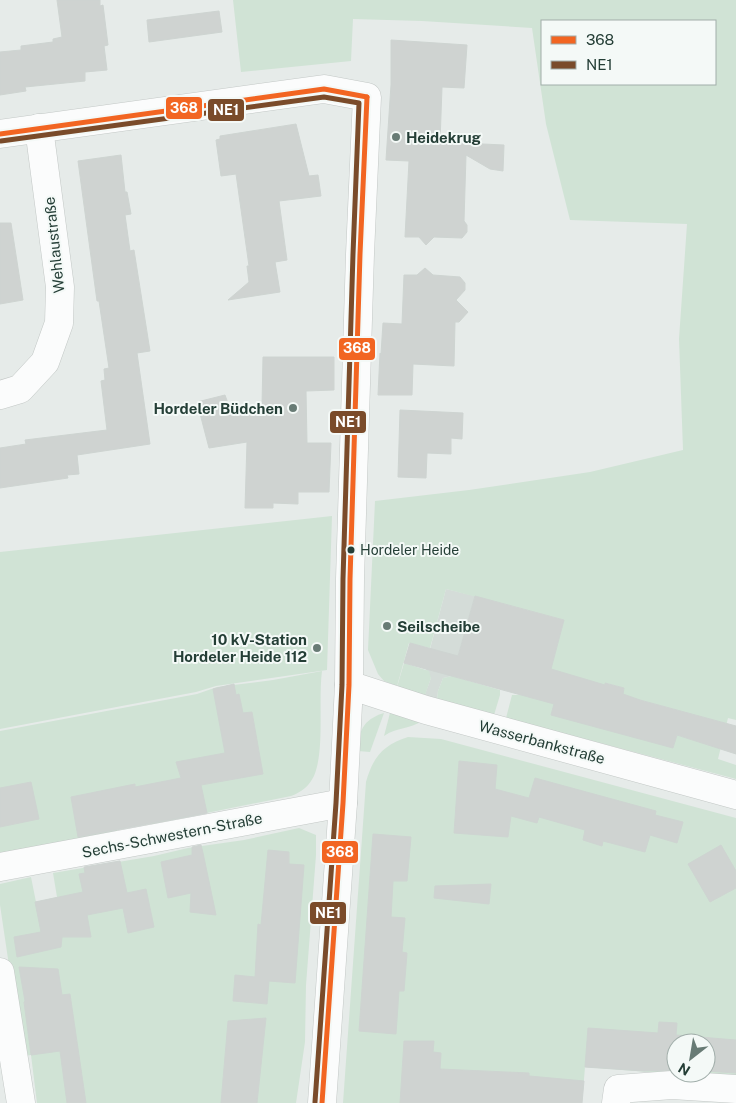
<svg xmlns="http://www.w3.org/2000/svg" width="736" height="1103" font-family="'Public Sans',sans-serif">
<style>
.built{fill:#d4dcd8}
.green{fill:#d0e3d5;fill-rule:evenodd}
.building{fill:#cfd3d1;stroke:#ced4d1}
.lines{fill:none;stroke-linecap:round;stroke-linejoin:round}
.minor-casing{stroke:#c3c8c6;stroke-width:29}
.minor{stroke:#fbfcfc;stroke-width:28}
.bus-1-casing{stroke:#f4f9f7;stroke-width:9}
.bus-2-casing{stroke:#f4f9f7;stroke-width:9}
.bus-1{stroke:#f26522;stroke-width:5}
.bus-2{stroke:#7a4b2a;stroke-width:5}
.poi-dot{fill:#687b75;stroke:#f4f9f7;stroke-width:2}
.bus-dot{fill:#243e36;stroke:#f4f9f7;stroke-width:2}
.labels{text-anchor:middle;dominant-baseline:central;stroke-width:4;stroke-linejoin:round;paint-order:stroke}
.bus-label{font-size:14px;fill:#243e36;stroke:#f4f9f7;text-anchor:start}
.poi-label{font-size:15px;font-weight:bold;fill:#243e36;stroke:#f4f9f7;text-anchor:start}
.street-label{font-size:15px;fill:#243e36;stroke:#f4f9f7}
.line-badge{stroke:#f4f9f7;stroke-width:2}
.badge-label{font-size:14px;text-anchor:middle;font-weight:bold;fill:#fff}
</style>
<rect width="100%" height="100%" fill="#e6ebe9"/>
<path class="built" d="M446 589 475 596 452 676 443 678 438 691 437 699 420 708 431 678 425 668Z"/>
<g class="green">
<path d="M233 0H736V720L728 718 718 759 736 765V779L506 718 512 695H521L542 700 543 697 673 748 677 735 700 742 719 722 640 700 635 701 622 697 624 688 606 683 604 690 563 673 548 679 564 620 446 589 430 648 409 643 397 686 384 681 378 674 368 650 375 501 469 490 590 472 683 450 679 339 687 224 570 220 546 124 532 28 422 21 353 19 351 61 241 72ZM542 21H715V84H542Z"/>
<path d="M332 516 327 670 216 686 196 692 0 729V552Z"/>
<path d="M404 663 429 671 431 678 425 695 397 687Z"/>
<path d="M322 671C318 701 325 750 314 776 309 786 302 792 291 796L152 824 148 802 116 824 117 831 0 853V731L197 694 217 687 273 680Z"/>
<path d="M452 676 500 690V695L494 715 437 699 438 691 443 678Z"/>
<path d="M384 713 370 752 358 751C359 731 362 720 384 713Z"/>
<path d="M390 713 422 721C410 729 397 727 384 736Z"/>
<path d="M408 737 441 739 736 818V1079L585 1067 582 1103H343L366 782C373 757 383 745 408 737ZM676 1043H706V1073H676Z"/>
<path d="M299 828 316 835V855L306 985 305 1042 296 1103H37L31 1055 20 1057 11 979 0 905V884L31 877 36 902 57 897 53 873 154 856 188 848 244 840Z"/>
</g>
<g class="building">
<path d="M57 0H100V6L103 5 108 45 104 46 107 70 85 72V81L25 87 26 91 0 95V52L21 50V46L53 42V39L62 37Z"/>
<path d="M219 11 222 32 149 42 147 20Z"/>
<path d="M391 40 467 45 464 88 442 87 440 142 504 145 503 171 490 169 466 155 464 221 467 225V232L462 238 434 237 426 245 419 237H405L409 161 386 160 391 85Z"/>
<path d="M296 124 309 176 318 175 321 196 279 201 287 260 275 262 280 292 228 300 249 282 247 266H249L236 174 221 176 216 140 220 139V136Z"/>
<path d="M121 155 125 192H127L131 214 125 215 130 251 134 250 150 351 137 353 150 444 77 455 79 474 67 475 68 478 0 488V448L26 444 25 440 107 430 101 381 105 380 104 369 109 368 99 301H97L78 161Z"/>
<path d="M0 223H11L23 300 0 304Z"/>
<path d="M425 268 433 275 460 277 465 283V290L456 300 468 312 459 322H455L454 366 413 364 412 395H378L380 353 381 354 383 323 402 324 404 275H417Z"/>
<path d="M263 357H334V390L306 391 307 443H331L329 492H298V504L273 503V508H245L247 442 209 448 197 402 225 395 229 406H262Z"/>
<path d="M400 410 463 413 462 439 451 438V454L427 453 426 478 398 477Z"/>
<path d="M475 596 564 620 551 669 605 685V683L624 688 623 694 640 700 736 726V754L677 735 673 748 551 715 554 704 404 663 410 643 458 656Z"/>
<path d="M234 684 236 695 239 694 243 713 252 712 263 774 201 785 207 813 78 837 71 797 135 784V787L181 778 176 762 225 753 213 689Z"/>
<path d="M459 761 497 765 495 789 529 798 535 778 656 811 655 815 683 822 677 843 650 835 645 852 603 841 602 846 583 840 585 830 539 817 537 823 511 816 508 837 454 833Z"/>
<path d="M31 782 39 819 0 827V788Z"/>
<path d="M373 834 411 837 407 881H393L391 917 405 918 402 952 407 953 404 991H399L396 1034 359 1031Z"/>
<path d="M201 845 203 853 216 915 190 912 191 893 168 898 161 862 192 855V847Z"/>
<path d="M721 845 736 871V888L710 902 688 864Z"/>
<path d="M268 850 289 852V864L304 865 295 983 269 981 267 1004 233 1001 235 975 255 977 258 924 261 925Z"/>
<path d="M120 861 127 893 146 889 154 927 128 933 123 908 87 915 91 937H62L61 947 17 957 14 937 41 932 35 902 83 892 79 874 85 873 84 867Z"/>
<path d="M491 884 489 904 434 898 435 886Z"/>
<path d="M19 967 58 969 62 995 70 994 86 1103H67L60 1051 31 1055 24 1002 25 1001Z"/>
<path d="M266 1018 257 1103H221L228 1021Z"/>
<path d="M659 1022 677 1023 676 1035 736 1040V1073L706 1071V1043H676V1070L644 1071 585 1067 588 1028 658 1033Z"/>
<path d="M404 1041H434L433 1052 441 1053 440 1069 529 1073V1076L584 1081 582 1103H400Z"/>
</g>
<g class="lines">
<defs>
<g id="minor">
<path d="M0 134 324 89 367 97 360 254 350 579 349 685 343 803 322 1103"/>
<path d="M0 395 20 389 45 362 59 323 60 287 39 128"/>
<path d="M349 685 426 710 736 795"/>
<path d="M0 867 343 803"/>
<path d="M0 972 21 1103"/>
<path d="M616 1103 618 1089 672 1085 736 1089"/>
</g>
</defs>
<use href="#minor" class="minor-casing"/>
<use href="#minor" class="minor"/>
<defs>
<g id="bus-1">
<path d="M0 134 324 89 367 97"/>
<path d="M322 1103 343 803 349 685 350 579 360 254 367 97"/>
</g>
<path id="bus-2" d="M1 141 324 97 359 103 353 254 343 579 342 685 336 803 315 1102"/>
</defs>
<use href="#bus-1" class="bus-1-casing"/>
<use href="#bus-2" class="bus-2-casing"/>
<use href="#bus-1" class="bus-1"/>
<use href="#bus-2" class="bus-2"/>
</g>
<g class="poi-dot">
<circle cx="396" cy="137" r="5"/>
<circle cx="293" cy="408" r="5"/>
<circle cx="387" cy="626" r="5"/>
<circle cx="317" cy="648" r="5"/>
</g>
<circle class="bus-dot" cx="351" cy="550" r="4.5"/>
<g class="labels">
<g class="bus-label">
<text x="360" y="550">Hordeler Heide</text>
</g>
<g class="poi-label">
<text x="406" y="137">Heidekrug</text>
<text x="283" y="408" text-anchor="end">Hordeler Büdchen</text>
<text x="397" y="626">Seilscheibe</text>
<text x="307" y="639" text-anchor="end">10 kV-Station<tspan x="307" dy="17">Hordeler Heide 112</tspan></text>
</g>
<g class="street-label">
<text transform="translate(54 245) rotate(-96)">Wehlaustraße</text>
<text transform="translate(542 742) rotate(15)">Wasserbankstraße</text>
<text transform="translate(172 835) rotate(-11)">Sechs-Schwestern-Straße</text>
</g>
</g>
<g class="line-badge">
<rect x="165" y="96" width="38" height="24" rx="5" fill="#f26522"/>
<rect x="207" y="98" width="38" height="24" rx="5" fill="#7a4b2a"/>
<rect x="338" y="337" width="38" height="24" rx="5" fill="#f26522"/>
<rect x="329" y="410" width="38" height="24" rx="5" fill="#7a4b2a"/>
<rect x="321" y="840" width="38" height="24" rx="5" fill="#f26522"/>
<rect x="309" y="901" width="38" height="24" rx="5" fill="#7a4b2a"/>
</g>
<g class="badge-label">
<text x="184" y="113">368</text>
<text x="226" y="115">NE1</text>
<text x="357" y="353">368</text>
<text x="348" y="427">NE1</text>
<text x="340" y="857">368</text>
<text x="328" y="918">NE1</text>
</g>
<rect x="541" y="20" width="175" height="65" fill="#f4f9f7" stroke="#a1aeaa"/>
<rect x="551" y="36" width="25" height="8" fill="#f26522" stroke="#a1aeaa"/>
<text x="586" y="45" font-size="15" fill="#243e36">368</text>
<rect x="551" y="61" width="25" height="8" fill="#7a4b2a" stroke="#a1aeaa"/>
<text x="586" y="70" font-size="15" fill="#243e36">NE1</text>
<g transform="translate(691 1058) rotate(211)"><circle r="24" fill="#f4f9f7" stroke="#a1aeaa"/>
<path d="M0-4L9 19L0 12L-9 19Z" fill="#687b75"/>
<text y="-8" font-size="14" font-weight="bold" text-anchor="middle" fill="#243e36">N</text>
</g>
</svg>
